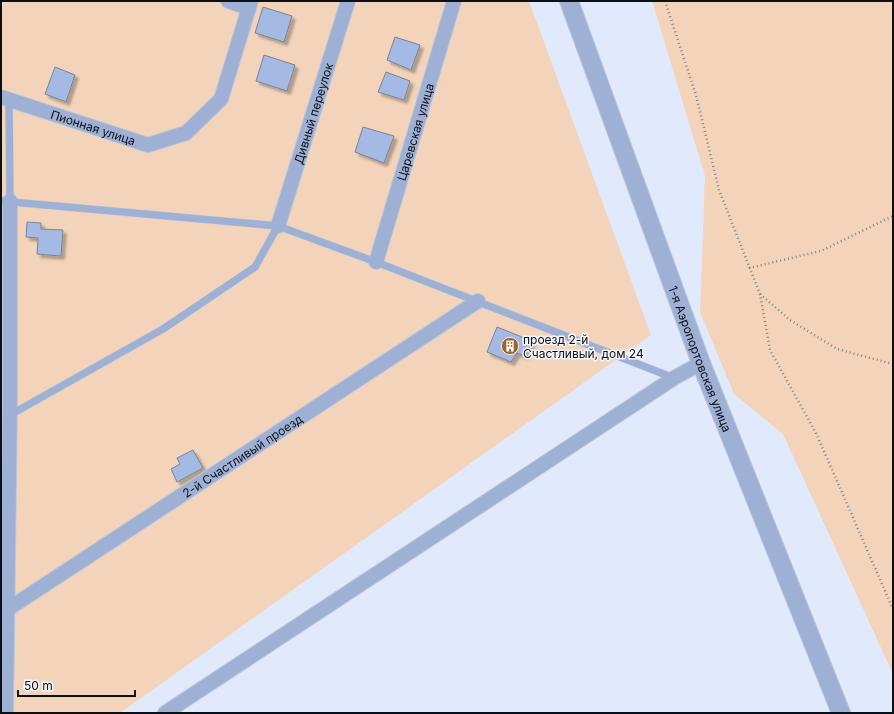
<svg xmlns="http://www.w3.org/2000/svg" width="894" height="714" font-family="Inter,sans-serif">
<style>
.green{fill:#f3d4ba}
.building{fill:#a5bae3;stroke:#788297;filter:url(#shadow)}
.lines{fill:none;stroke-linecap:round;stroke-linejoin:round}
.service-casing{stroke:#bfc7d8;stroke-width:8}
.minor-casing{stroke:#bfc7d8;stroke-width:16}
.tertiary-casing{stroke:#bfc7d8;stroke-width:20}
.path{stroke:#7b828f;stroke-width:2.5;stroke-dasharray:1 3;stroke-linecap:butt}
.service{stroke:#9eb0d4;stroke-width:7}
.minor{stroke:#9eb0d4;stroke-width:14}
.tertiary{stroke:#9eb0d4;stroke-width:18}
.labels{text-anchor:middle;dominant-baseline:central;stroke-width:3;stroke-linejoin:round;paint-order:stroke}
.street-label{font-size:12px;fill:#0b0f16;stroke:#f5f7fc}
.poi-label{font-size:12px;fill:#0b0f16;stroke:#f5f7fc;text-anchor:start}
</style>
<defs>
<filter id="shadow"><feDropShadow dx="3.5" dy="3.5" stdDeviation="1" flood-color="#0004"/></filter>
</defs>
<rect width="100%" height="100%" fill="#e1eafd"/>
<g class="green">
<path d="M1 1H529L651 335 120 713H1Z"/>
<path d="M652 1H893V674L783 434 734 394 700 312 705 176Z"/>
</g>
<g class="building">
<path d="M263 7 292 16 284 42 255 33Z"/>
<path d="M395 37 420 45 411 70 387 60Z"/>
<path d="M264 55 295 65 287 91 256 81Z"/>
<path d="M55 67 75 75 66 102 45 94Z"/>
<path d="M386 72 410 81 404 100 378 92Z"/>
<path d="M363 127 394 136 384 163 355 152Z"/>
<path d="M27 222 41 223V229L63 230 61 256 37 254 38 238 26 237Z"/>
<path d="M497 327 532 341 525 356 517 353 511 362 487 352Z"/>
<path d="M193 450 203 468 177 482 171 469 180 464 177 458Z"/>
</g>
<g class="lines">
<defs>
<g id="service">
<path d="M9 100 10 201"/>
<path d="M1 201 278 226 376 262 674 378"/>
<path d="M10 415 163 329 255 267 278 226"/>
</g>
<g id="minor">
<path d="M228 1 249 8"/>
<path id="s1" d="M1 97 148 145 186 133 221 99 251 1"/>
<path id="s2" d="M278 226 348 1"/>
<path id="s3" d="M376 262 454 1"/>
<path id="s4" d="M8 609 478 301"/>
<path d="M6 713 10 402V201"/>
<path d="M165 713 674 378 701 363"/>
</g>
<g id="tertiary">
<path id="s5" d="M569 1 701 363 841 713"/>
</g>
</defs>
<use href="#service" class="service-casing"/>
<use href="#minor" class="minor-casing"/>
<use href="#tertiary" class="tertiary-casing"/>
<g class="path">
<path d="M665 1 696 95 719 190 760 294 770 350 816 433 893 609"/>
<path d="M749 268 821 251 893 216"/>
<path d="M760 294 790 320 837 349 893 364"/>
</g>
<use href="#service" class="service"/>
<use href="#minor" class="minor"/>
<use href="#tertiary" class="tertiary"/>
</g>
<defs>
<symbol id="building-disc" viewBox="-11 -11 22 22"><circle r="9.5" fill="#a16428" stroke="#f5f7fc"/><path d="M-4-6H4V6H1V3H-1V6H-4ZM-2.5-4.3h1.7v1.8h-1.7ZM.8-4.3h1.7v1.8H.8ZM-2.5-1h1.7V.8h-1.7ZM.8-1h1.7V.8H.8Z" fill="#fff"/></symbol>
</defs>
<g fill-rule="evenodd">
<use href="#building-disc" x="500" y="336" width="20" height="20"/>
</g>
<g class="labels">
<g class="street-label">
<text stroke="none"><textPath href="#s2" startOffset="118">Дивный переулок</textPath></text>
<text stroke="none"><textPath href="#s1" startOffset="97">Пионная улица</textPath></text>
<text stroke="none"><textPath href="#s3" startOffset="136">Царевская улица</textPath></text>
<text stroke="none"><textPath href="#s5" startOffset="381">1-я Аэропортовская улица</textPath></text>
<text stroke="none"><textPath href="#s4" startOffset="280">2-й Счастливый проезд</textPath></text>
</g>
<g class="poi-label">
<text x="523" y="339">проезд 2-й<tspan x="523" dy="14">Счастливый, дом 24</tspan></text>
</g>
</g>
<rect width="894" height="714" fill="none" stroke="#0b0f16" stroke-width="4"/>
<path d="M18 690v6h117v-6" fill="none" stroke="#0b0f16" stroke-width="2"/>
<text x="24" y="690" font-size="12" fill="#0b0f16" stroke="#f5f7fc" stroke-width="3" paint-order="stroke">50 m</text>
</svg>
